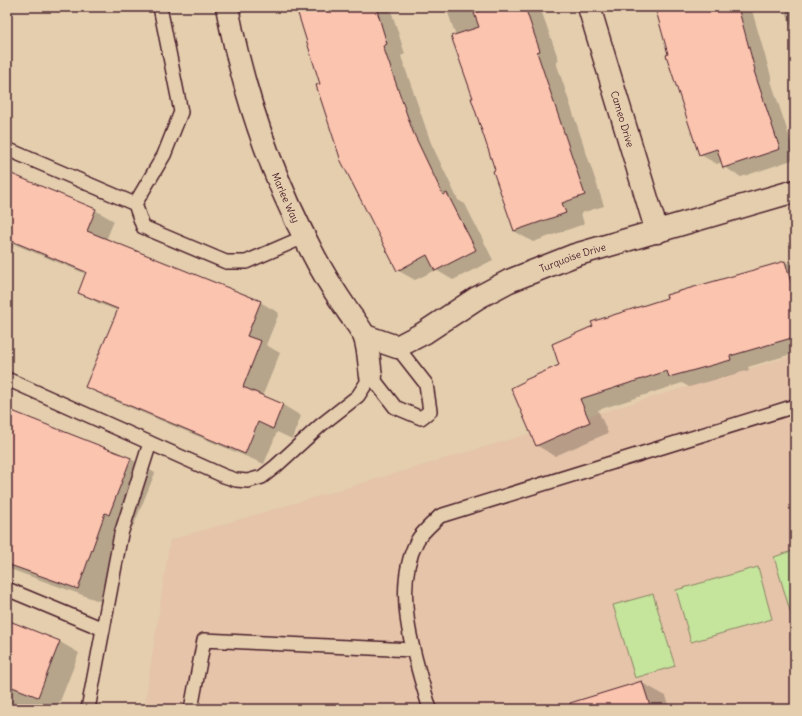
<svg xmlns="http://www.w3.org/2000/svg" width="802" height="716" font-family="Delius,sans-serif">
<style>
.built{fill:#e5c4a9}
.green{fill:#c5e49c;stroke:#888264}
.shadow{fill:#0003}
.building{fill:#fbc4af;stroke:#4a1f2b}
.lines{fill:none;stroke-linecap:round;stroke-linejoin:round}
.lane-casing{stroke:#4a1f2b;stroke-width:16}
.street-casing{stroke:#4a1f2b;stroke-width:25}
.lane{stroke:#e4ceae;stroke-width:13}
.street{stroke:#e4ceae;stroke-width:22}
.labels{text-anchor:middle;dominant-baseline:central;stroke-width:3;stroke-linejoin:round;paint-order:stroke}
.street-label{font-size:10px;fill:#4a1f2b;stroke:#e4ceae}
</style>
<rect width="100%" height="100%" fill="#e4ceae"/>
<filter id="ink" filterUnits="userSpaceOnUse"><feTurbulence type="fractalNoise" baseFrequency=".025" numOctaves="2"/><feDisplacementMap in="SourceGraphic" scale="8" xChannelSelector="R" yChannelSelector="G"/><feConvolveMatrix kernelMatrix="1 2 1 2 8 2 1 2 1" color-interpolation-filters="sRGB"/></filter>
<g filter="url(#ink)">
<path class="built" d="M795 355V709H144L170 540Z"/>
<g class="green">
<path d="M795 550V621H793L774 557Z"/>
<path d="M758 567 772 619 691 642 676 590Z"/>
<path d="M653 594 675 666 635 678 613 605Z"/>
</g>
<g class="shadow">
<path d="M297 7H390L405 54 401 56 431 143 458 200 465 204 493 260 453 280 436 270 415 280 397 270 321 85Z"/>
<path d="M446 7H540L559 61 556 62 604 206 581 213 584 224 533 242 514 231 474 98 456 36Z"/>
<path d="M656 7H751L772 80 771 81 795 154V159L741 177 724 167 722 162 717 164 699 154Z"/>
<path d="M785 7H795V43Z"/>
<path d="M7 173 95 210 114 221 106 240 260 302 279 313 266 345 280 353 262 397 283 405 301 416 292 439 277 432 264 464 105 397 86 386 118 311 98 303 79 292 86 274 14 244 7 261Z"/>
<path d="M795 260V353L748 367 749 370 689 387 682 383 598 410 608 433 555 456 536 445 560 366 784 262 787 263Z"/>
<path d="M7 410 131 459 155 473 133 527 129 526 102 602 7 568Z"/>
<path d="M7 621 60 642 79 653 57 709H7Z"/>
<path d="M642 683 666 696 670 709H556Z"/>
</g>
<g class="building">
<path d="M296 7H376L387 44 383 46 413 132 443 195 447 193 476 250 435 271 427 255 397 271 341 161 316 85 320 84Z"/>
<path d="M492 7H525L540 51 537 52 585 195 562 203 566 213 514 231 493 171 495 170 471 98H473L451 36 479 27 474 13Z"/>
<path d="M655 7H738L755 70 754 71 780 149 723 168 717 149 699 155 666 55 668 54Z"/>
<path d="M7 172 96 209 87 231 261 301 247 336 261 341 243 387 283 404 273 429 258 422 245 454 85 387 118 309 78 293 86 272 7 239Z"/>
<path d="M785 261 795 297V337L730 356 731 360 669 377 667 371 580 399 590 422 536 446 511 388 525 381V380L559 365 552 344 593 326 591 322 667 298 666 295Z"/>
<path d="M7 409 131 458 109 515 105 513 78 589 7 564Z"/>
<path d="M7 620 60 641 38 697 7 685Z"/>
<path d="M642 681 651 709H571L570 703Z"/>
</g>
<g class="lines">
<defs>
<g id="lane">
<path d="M7 149 135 204 143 227 226 262H246L304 237"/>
<path d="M135 204 164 155 181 112 160 7"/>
<path d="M7 379 224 476 236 480 248 481 262 477 276 466 321 425 358 396 371 376 395 407 421 418 430 411 426 384 397 347"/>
<path d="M7 589 103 629"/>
<path d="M88 709 121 534 150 443"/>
<path d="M191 709 204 640 412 650"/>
<path d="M430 709C415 660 391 590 417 541 421 533 433 523 440 516L795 406"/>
</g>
<g id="street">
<path id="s1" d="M227 7C243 91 271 174 311 250 321 270 334 291 347 310 352 318 362 329 365 338 369 350 369 364 371 376"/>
<path id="s2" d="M589 7 657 232"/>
<path id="s3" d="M365 336 397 347 424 333 477 298 509 281 575 255 795 191"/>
</g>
</defs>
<use href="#lane" class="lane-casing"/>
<use href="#street" class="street-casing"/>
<use href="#lane" class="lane"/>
<use href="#street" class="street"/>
</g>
</g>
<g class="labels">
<g class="street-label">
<text stroke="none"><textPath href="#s2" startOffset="117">Cameo Drive</textPath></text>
<text stroke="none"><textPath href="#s1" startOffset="200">Marlee Way</textPath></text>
<text stroke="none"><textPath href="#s3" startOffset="232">Turquoise Drive</textPath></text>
</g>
</g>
<rect width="802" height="716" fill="none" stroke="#e4ceae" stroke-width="24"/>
<rect x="12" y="12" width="778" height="692" fill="none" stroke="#4a1f2b" stroke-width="1.5" filter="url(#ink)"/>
</svg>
